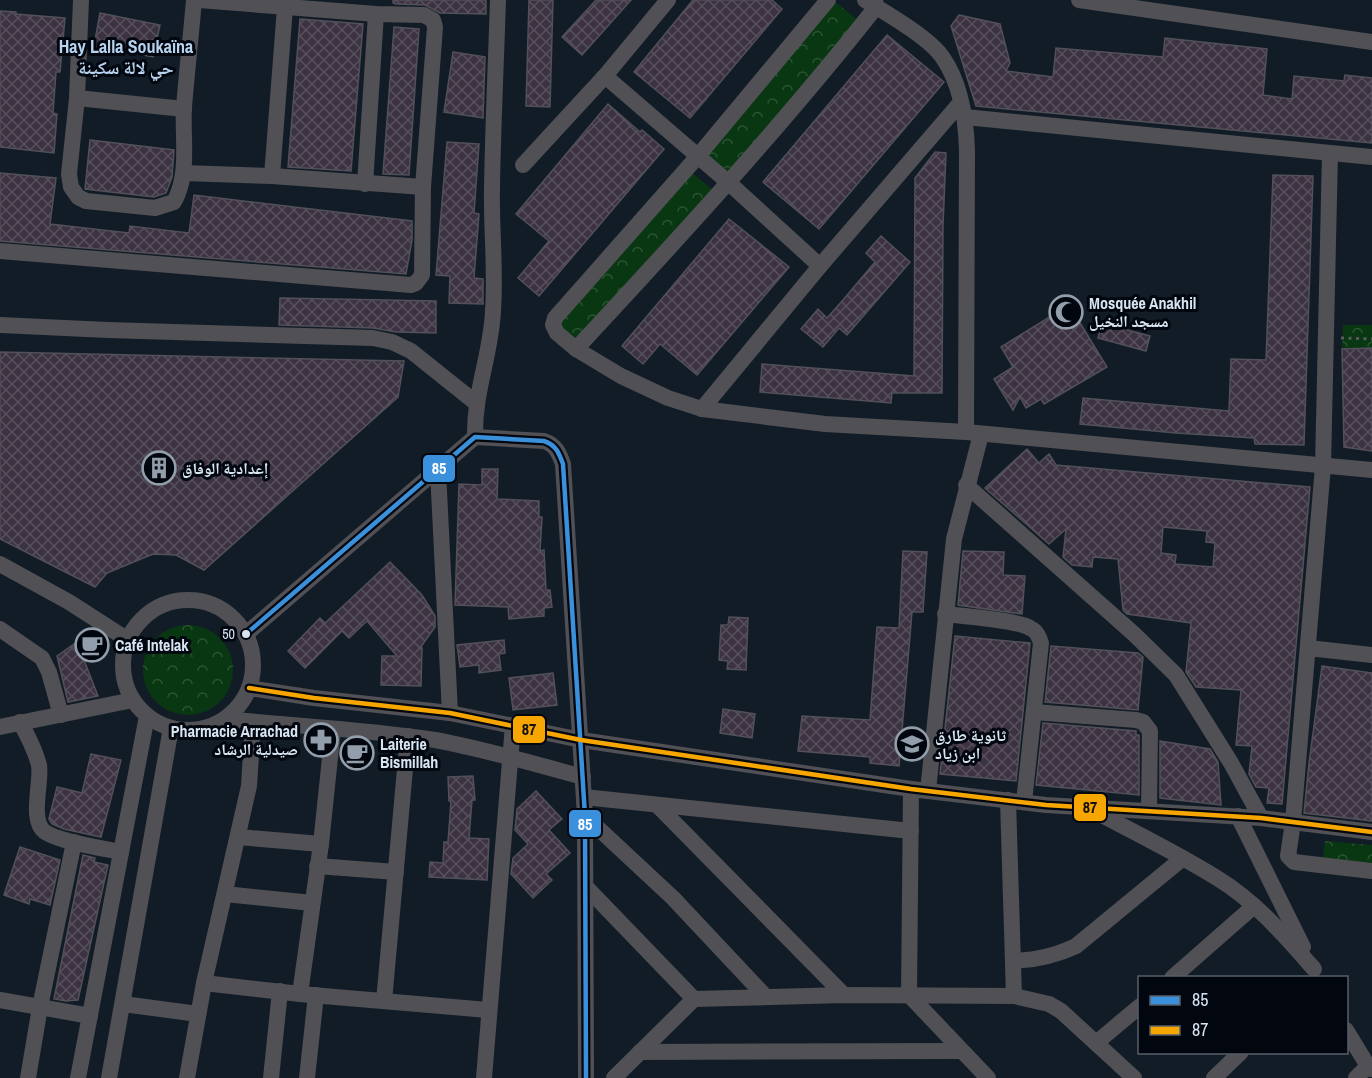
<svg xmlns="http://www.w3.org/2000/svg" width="1372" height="1078" font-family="'Archivo Narrow','Noto Naskh Arabic',sans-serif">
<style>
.park{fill:url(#park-crowns)}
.building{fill:url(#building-cross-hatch);stroke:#525059;stroke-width:1.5;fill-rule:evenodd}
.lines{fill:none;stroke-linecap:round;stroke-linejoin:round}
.path{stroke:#595b61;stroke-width:3;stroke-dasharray:3 4.5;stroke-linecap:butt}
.street{stroke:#505055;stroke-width:16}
.bus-1-casing{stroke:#02070f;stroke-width:9}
.bus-2-casing{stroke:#02070f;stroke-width:9}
.bus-1{stroke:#3a90db;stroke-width:4.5}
.bus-2{stroke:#f7a600;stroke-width:4.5}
.bus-dot{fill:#d7e4f2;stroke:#02070f;stroke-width:2}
.labels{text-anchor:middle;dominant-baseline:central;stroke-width:6;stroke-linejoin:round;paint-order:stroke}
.bus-label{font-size:14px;fill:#d7e4f2;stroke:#02070f;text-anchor:end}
.poi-label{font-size:16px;font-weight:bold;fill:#d7e4f2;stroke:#02070f;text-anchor:start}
.neighbourhood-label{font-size:18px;font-weight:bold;fill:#b8d3ef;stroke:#02070f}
.line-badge{stroke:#02070f;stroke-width:2}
.badge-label{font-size:16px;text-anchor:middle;font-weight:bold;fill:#fff}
.pale-badge-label{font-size:16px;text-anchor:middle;font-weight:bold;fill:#111}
</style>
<defs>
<pattern id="park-crowns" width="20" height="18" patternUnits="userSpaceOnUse" patternTransform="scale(1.5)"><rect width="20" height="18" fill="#083711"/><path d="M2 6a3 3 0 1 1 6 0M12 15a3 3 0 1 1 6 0" fill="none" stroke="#2b5434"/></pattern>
<pattern id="building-cross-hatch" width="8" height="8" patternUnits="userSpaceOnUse" patternTransform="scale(1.5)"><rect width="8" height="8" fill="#3c3241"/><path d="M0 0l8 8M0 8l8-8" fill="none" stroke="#57505d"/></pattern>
</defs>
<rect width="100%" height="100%" fill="#111c27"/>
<g class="park">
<path d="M834 1 858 20 734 177 705 152Z"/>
<path d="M691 172 719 195 577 343 556 325Z"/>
<path d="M1343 325H1372V348L1342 349Z"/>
<circle cx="188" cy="670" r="45"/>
<path d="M1325 841 1372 845V865L1323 859Z"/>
</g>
<g class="building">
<path d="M393 0H486V14L440 13 425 5 396 4 393 3Z"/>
<path d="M529 0H553L550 107 526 106Z"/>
<path d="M596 0H631L582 55 562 37Z"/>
<path d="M693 0H772L782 9 690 118 634 72Z"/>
<path d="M0 11 16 12V14L65 18 60 72H56L53 113 57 114 54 153 0 147Z"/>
<path d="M100 13 160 25 153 57 94 46Z"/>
<path d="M959 15 1000 24 1010 63 1006 71 1053 77 1056 48 1163 57 1165 38 1267 49 1263 95 1292 99 1294 76 1344 81 1345 75 1372 78V143L976 106 951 26Z"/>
<path d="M300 19 363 24 351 171 288 167Z"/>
<path d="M394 27 419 29 409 175 383 174Z"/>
<path d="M887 35 944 82 819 229 763 182Z"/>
<path d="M453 52 485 57 483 118 444 112Z"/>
<path d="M608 104 640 132 642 130 664 149 539 296 518 278 549 241 516 214Z"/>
<path d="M90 140 174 150 172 177 166 193 154 197 85 189Z"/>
<path d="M447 142 479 144 474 213 479 214 474 278 483 279V304L449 303 450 276 436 275Z"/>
<path d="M935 152 946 153 943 226 942 393H892L891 403 760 392 762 364 914 376 915 178Z"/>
<path d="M0 173 56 178 50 224 129 233 130 226 189 233 194 195 412 221V240L406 274 0 241Z"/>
<path d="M1273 175 1313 176 1304 445 1255 444 1254 438 1176 433 1080 424 1083 398 1229 411 1231 359 1266 360Z"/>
<path d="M729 219 789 267 697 375 660 344 643 364 622 346Z"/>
<path d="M881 236 910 262 847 335 839 328 823 347 801 329 818 309 827 318 843 300 875 262 866 253Z"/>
<path d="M280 298 436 301V333L396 332 373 328 279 325Z"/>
<path d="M1069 305 1107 367 1044 404 1041 399 1026 408 1020 397 1013 410 994 379 1013 367 1001 347Z"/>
<path d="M1102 323 1150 336 1146 351 1098 338Z"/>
<path d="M1372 348V451L1344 447 1342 349Z"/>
<path d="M0 352 404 361 398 397 204 570 176 555 153 554 107 573 95 587 0 539Z"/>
<path d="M1027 449 1039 463 1049 454 1056 465 1310 487 1282 804 1267 803 1269 788 1256 787 1249 774 1252 746 1236 745 1241 690 1196 687 1186 672 1191 623 1127 614 1123 610 1118 559 1093 557 1092 567 1072 565 1063 557 1066 529 1049 544 985 488ZM1163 527 1207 531 1206 542 1215 543 1213 567 1175 564 1176 555 1161 553Z"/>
<path d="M482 469H498L497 499 539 501V517H542L540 551 544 550 546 590H550L552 607 544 608V616L509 619 508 607 455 605 459 484 482 485Z"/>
<path d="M903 551 927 552 923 612H912L899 766 870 763V757L798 751 802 716 870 720 877 627 899 628Z"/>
<path d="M963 551 1004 552 1003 575 1025 576 1022 614 958 605Z"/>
<path d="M390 562 422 595 435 616V627L420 648H422L421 686 381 685 382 656H397L367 621 349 638 342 631 305 668 288 651 320 618 325 623Z"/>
<path d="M729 617 748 618 746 670 727 669 728 661 719 660 721 625H728Z"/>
<path d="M955 636 1030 643 1016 781 940 774Z"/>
<path d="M504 640 505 653 499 654 501 670 479 673V665L460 667 457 645Z"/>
<path d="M77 642 98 696 68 702 57 656Z"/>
<path d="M1051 646 1138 653 1143 657 1138 710 1045 702Z"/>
<path d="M1322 666 1372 673V821L1304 813 1309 763Z"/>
<path d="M553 673 557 705 513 710 509 678Z"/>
<path d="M723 709 755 714 752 738 720 733Z"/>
<path d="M1043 723 1136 731V735H1139V795L1036 785Z"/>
<path d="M1160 741 1210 749 1218 762 1221 805 1160 798Z"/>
<path d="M91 754 121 760 101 837 64 829 52 824 49 819 57 787 82 793Z"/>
<path d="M473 776 475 800H472L469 838 489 839 487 880 429 877 430 862 443 863 444 842H448L451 801H449L448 777Z"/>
<path d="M536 791 562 819 549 830 570 853 546 874 552 880 533 898 511 874 513 858 528 844 515 830 517 809Z"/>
<path d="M20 847 60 860 50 905 30 899 29 904 4 895Z"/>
<path d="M83 855 95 858 94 862 108 865 78 1000 66 1001 54 999Z"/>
</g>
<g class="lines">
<path class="path" d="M1341 338 1372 339"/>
<g class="street">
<path d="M81 0 77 98 69 174 71 187 78 197 86 201 155 208 174 202C190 173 182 138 184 107 187 71 191 35 194 0"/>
<path d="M828 0 698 156 555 318 553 325 557 333 576 349 621 376 668 398 702 409 825 424 966 432 1372 470"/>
<path d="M865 0C886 13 930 38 943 58 961 84 966 119 967 150L966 432"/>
<path d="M1079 0 1372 42"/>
<path d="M605 76 729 183 820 266"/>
<path d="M77 98 184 109"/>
<path d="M965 117 1372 157"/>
<path d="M1330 153 1323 466 1293 822 1288 856 1294 862 1372 871"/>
<path d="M523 165 605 76 668 0"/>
<path d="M184 173 272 176 423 187"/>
<path d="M272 176 285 7"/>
<path d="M365 184 376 14"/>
<path d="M0 251 411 285 416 283 422 275 423 187 435 27 433 20 424 15 376 14 199 0"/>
<path d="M0 325 108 330 373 338 392 342 411 351 476 403"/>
<path d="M576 349C679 238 782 126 876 7L875 0"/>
<path d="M702 409 820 266 961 102"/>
<path d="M475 437C474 391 491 355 493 311 496 270 491 228 492 187 493 125 496 62 498 0"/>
<path d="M438 471 450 713"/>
<path d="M966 485 1134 634 1176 675 1231 763 1261 818"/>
<path d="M0 564 69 602 128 640"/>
<circle cx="188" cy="665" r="65"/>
<path d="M945 614C964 616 1016 620 1030 628 1037 631 1039 637 1041 643L1024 802"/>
<path d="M0 629 42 658 49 672 61 715"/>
<path d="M246 634 475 437 544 441C556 445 559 453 563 464L585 816 586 1078"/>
<path d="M1308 648 1372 655"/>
<path d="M249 688 314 698 450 713 581 740 911 789 1046 805 1261 818 1372 832"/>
<path d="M1034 712 1136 720 1143 722 1150 731 1149 811"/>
<path d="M225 719C295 726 366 729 435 740 485 749 534 764 583 777"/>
<path d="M20 722C28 736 35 750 39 765 42 782 29 821 45 832 60 842 102 848 121 852"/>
<path d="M0 727 133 700"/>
<path d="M911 789 909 995 988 1078"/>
<path d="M928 791 954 539 981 434"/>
<path d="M584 797 911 831"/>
<path d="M1008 800 1014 996"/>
<path d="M657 805 844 995"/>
<path d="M1092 810C1134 832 1177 853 1217 878 1255 901 1285 936 1314 969"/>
<path d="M585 816 673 898 766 997"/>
<path d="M1238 816 1303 947"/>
<path d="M238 837 321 844"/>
<path d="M317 866 396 872"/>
<path d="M586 887 694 999"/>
<path d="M225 894 312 903"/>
<path d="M1013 961C1037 960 1055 956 1076 946L1183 858"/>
<path d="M1172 978 1254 906"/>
<path d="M204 983 300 994 488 1010"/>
<path d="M300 994 321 844 333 729"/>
<path d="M0 1000 90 1016"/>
<path d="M384 1001 408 736"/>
<path d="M123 1004 198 1014"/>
<path d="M1346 1030 1368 1066 1372 1069"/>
<path d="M1096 1043 1140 1006"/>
<path d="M640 1052 960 1051"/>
<path d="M28 1078 40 1007 74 842"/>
<path d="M78 1078 147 716"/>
<path d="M109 1078 171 728"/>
<path d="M187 1078 204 983 249 786 253 722"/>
<path d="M271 1078 280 991"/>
<path d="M307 1078 316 995"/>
<path d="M484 1078 513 725"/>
<path d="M614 1078 694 999 844 995 1014 996 1049 1004 1061 1011 1134 1078"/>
<path d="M1214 1078 1241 1052"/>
<path d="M1356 1078 1368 1066"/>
</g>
<defs>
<path id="bus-1" d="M246 634 475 437 544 441C556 445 559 453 563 464L585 816 586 1078"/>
<path id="bus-2" d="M249 688 314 698 450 713 581 740 911 789 1046 805 1261 818 1372 832"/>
</defs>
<use href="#bus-1" class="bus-1-casing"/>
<use href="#bus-2" class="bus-2-casing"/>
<use href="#bus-1" class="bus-1"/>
<use href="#bus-2" class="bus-2"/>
</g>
<defs>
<symbol id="mosque-ring" viewBox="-11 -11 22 22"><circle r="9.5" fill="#02070f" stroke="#929eab" stroke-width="1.5"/><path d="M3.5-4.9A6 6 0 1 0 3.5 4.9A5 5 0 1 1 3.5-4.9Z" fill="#929eab"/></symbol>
<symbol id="building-ring" viewBox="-11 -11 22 22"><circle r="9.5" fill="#02070f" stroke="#929eab" stroke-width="1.5"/><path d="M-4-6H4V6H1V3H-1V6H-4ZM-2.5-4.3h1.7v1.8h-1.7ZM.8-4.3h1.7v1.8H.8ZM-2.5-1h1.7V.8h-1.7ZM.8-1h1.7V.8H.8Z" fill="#929eab"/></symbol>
<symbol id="cafe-ring" viewBox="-11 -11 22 22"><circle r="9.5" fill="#02070f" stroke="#929eab" stroke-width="1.5"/><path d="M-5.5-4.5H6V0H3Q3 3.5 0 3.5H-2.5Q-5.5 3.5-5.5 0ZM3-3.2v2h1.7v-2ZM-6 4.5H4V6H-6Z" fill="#929eab"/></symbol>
<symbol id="pharmacy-ring" viewBox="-11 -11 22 22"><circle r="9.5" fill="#02070f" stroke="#929eab" stroke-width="1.5"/><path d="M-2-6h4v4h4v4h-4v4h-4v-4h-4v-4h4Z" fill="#929eab"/></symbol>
<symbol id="school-ring" viewBox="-11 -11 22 22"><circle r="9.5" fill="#02070f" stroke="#929eab" stroke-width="1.5"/><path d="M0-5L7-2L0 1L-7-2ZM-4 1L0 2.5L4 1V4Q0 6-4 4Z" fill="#929eab"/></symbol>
</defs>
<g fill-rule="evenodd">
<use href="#mosque-ring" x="1047" y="293" width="38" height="38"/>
<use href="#building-ring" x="140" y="449" width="38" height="38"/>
<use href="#cafe-ring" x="73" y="626" width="38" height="38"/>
<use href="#pharmacy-ring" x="302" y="721" width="38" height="38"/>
<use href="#school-ring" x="893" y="725" width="38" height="38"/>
<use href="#cafe-ring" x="338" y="734" width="38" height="38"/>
</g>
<circle class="bus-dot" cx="246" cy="634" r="5"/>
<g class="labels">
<g class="bus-label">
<text x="235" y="634">50</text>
</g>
<g class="poi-label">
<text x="1089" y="303">Mosquée Anakhil<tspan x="1089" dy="18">مسجد النخيل</tspan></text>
<text x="182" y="468">إعدادية الوفاق</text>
<text x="115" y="645">Café Intelak</text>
<text x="298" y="731" text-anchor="end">Pharmacie Arrachad<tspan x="298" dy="18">صيدلية الرشاد</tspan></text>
<text x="935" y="735">ثانوية طارق<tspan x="935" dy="18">ابن زياد</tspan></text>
<text x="380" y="744">Laiterie<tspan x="380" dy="18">Bismillah</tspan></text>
</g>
<g class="neighbourhood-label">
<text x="126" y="46">Hay Lalla Soukaïna<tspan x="126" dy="21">حي لالة سكينة</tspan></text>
</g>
</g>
<g class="line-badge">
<rect x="422" y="454" width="34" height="29" rx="6" fill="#3a90db"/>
<rect x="512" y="715" width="34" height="29" rx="6" fill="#f7a600"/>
<rect x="1073" y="793" width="34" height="29" rx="6" fill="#f7a600"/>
<rect x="568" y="809" width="34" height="29" rx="6" fill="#3a90db"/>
</g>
<g class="badge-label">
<text x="439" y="474">85</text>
<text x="585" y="830">85</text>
</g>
<g class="pale-badge-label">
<text x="529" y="735">87</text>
<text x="1090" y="813">87</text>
</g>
<rect x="1138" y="976" width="210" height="78" fill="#02070f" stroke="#575f6a" stroke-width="1.5"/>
<rect x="1150" y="996" width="30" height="9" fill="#3a90db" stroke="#575f6a" stroke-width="1.5"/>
<text x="1192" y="1006" font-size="18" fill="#d7e4f2">85</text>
<rect x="1150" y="1026" width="30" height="9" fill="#f7a600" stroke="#575f6a" stroke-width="1.5"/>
<text x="1192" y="1036" font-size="18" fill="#d7e4f2">87</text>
</svg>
